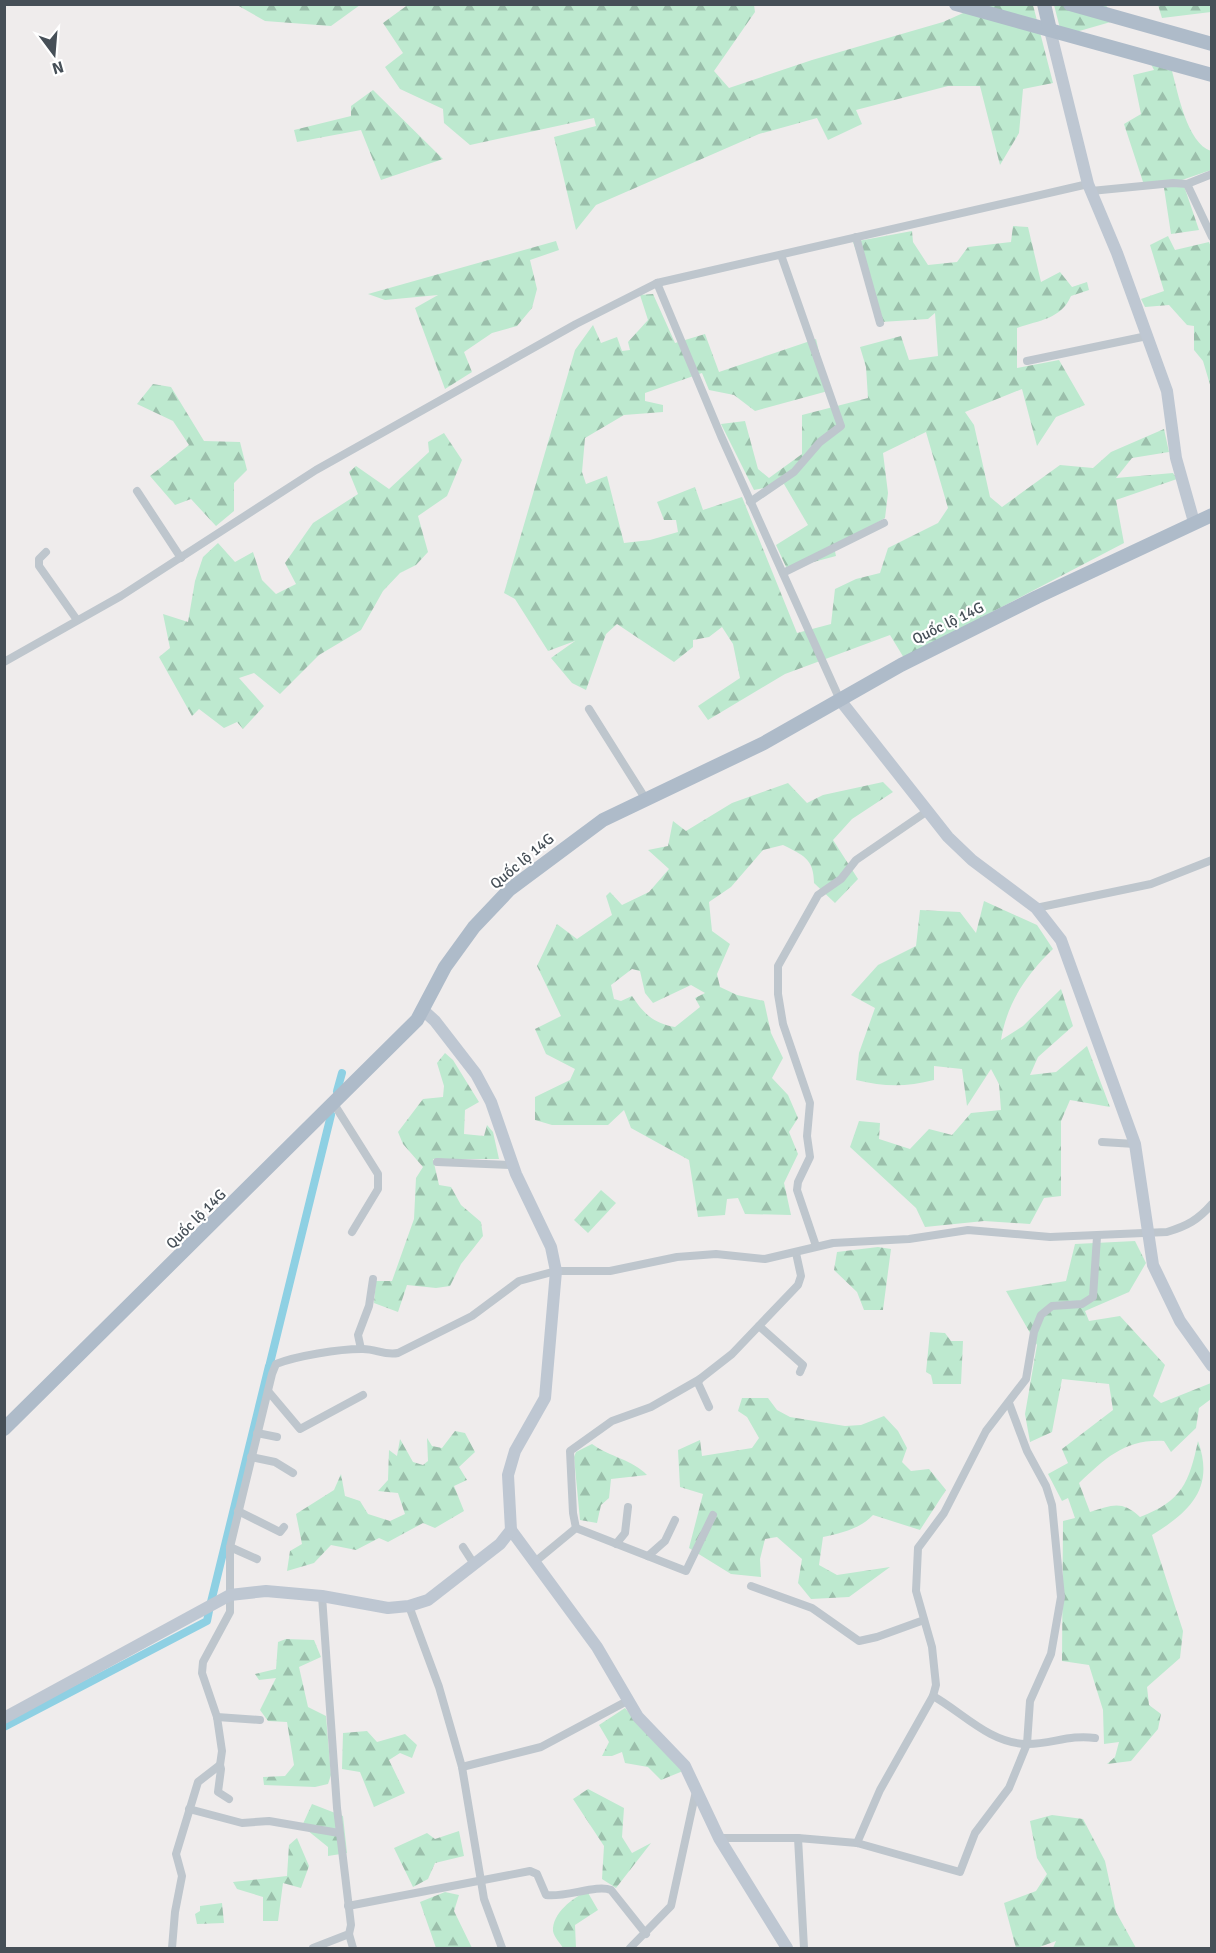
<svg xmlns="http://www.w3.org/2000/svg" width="1216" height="1953" font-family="Signika,sans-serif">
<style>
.forest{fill:url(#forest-firs);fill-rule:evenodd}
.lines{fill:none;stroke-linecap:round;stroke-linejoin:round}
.canal{stroke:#8ed0e3;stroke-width:8}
.street{stroke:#bec6cd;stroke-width:8}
.secondary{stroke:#bec7d2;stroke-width:12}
.primary{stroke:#aebbc9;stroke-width:14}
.labels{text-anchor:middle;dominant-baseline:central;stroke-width:4.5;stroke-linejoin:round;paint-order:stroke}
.street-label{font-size:15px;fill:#464f57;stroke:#fff}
</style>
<defs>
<pattern id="forest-firs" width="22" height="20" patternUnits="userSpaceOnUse" patternTransform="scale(1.5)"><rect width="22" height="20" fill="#bde9cf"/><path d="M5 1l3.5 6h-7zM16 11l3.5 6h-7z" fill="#9bbfab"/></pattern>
</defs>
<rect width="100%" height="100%" fill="#efecec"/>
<g class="forest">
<path d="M409 4 754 5 755 12 714 71 729 88 812 60 943 22 981 5H1033L1053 83 1023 89 1019 133 1000 165 980 86H948L856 110 862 124 828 140 817 118 759 134 596 205 576 230 554 137 596 126 594 118 470 145 444 123 443 109 400 89 385 67 403 53 383 23Z"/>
<path d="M237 5H360L331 26 265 21Z"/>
<path d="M1054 5H1106L1114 21 1062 36Z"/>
<path d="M1158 5H1211V12L1162 18Z"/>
<path d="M1151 64 1172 71C1178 93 1187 143 1211 151V170L1182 180 1199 230 1171 234 1164 188 1144 185 1124 124 1141 114 1133 75 1154 70Z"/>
<path d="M373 90 443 159 381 180 361 130 297 142 294 130 351 116V106Z"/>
<path d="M1013 226 1028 227 1041 282 1060 272 1072 287 1087 282 1089 290 1071 296C1061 319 1040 320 1017 328V368L1059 360 1085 405 1056 417 1037 446 1022 389 965 412 974 425 990 497 1002 507 1060 465 1093 468 1111 452 1164 429 1169 452 1132 458 1116 478 1173 473 1177 479 1116 500 1124 543 904 658 890 635 785 674 708 720 698 706 740 678 733 644 722 627 709 637 693 640V647L674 662 617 624 606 634 586 690 572 683 551 658 575 641 548 651 515 599 504 593 575 350 593 325 601 343 617 337 622 351 630 350 628 342 648 320 640 295 653 294 675 343 705 334 719 372 816 339 828 391 755 411 734 395 709 390 702 373 645 393V401L663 405V412L624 415 585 438 582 472 586 484 607 476 624 543 650 540 678 532 676 520H664L657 502 695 487 703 510 742 497 797 633 831 624 835 589 856 579 880 573 888 548 938 523 948 508 926 432 883 453 888 493 885 518 834 547 836 556 787 569 776 545 808 525 784 484 754 490 721 424 745 421 758 469 769 478 802 454V415L868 398 866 367 860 347 901 336 909 360 938 356 935 313 928 319 881 322 853 242 912 231 913 242 928 265 957 262 968 247 1011 242Z"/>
<path d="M1168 236 1175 250 1209 242 1211 247V388L1203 361 1194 350V326L1187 325 1169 305 1145 307 1141 299 1164 291 1150 245Z"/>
<path d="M556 241 559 250 530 260 537 289 532 308 517 326 492 333 464 352 472 372 445 389 415 308 438 295 385 300 368 294Z"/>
<path d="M153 384 171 387 204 441 240 442 247 470 234 483V511L216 526 191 499 175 505 150 476 189 445 173 421 137 404Z"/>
<path d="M444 433 462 460 447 496 418 516 428 552 416 565 400 573 383 591 361 630 319 655 280 694 254 673 239 678 264 706 243 729 237 722 224 728 199 709 192 716 159 657 170 648 163 614 188 622 195 581 203 557 218 543 235 562 253 552 262 580 276 594 296 584 285 563 313 523 358 494 349 472 356 466 389 489 429 452 428 442Z"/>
<path d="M883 782 893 792 852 819 833 840 858 879 835 903 814 883C814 859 803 855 783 845L763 850 731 887 709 902 712 931 730 944 717 974 720 987 737 995 764 1001 771 1033 783 1058 772 1078 788 1095 798 1118 789 1132 798 1154 784 1183 791 1215 745 1214 738 1198 727 1199 725 1215 698 1217 689 1160 631 1128 624 1110 608 1125H552L535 1120V1097L570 1080 575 1069 546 1054 535 1029 561 1016 537 966 557 924 577 939 612 915 606 896 610 892 622 905 649 892 669 869 648 850 668 846 673 821 686 831 732 803 788 783 807 803 823 795ZM632 969 640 971 645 993 653 1003 691 985 705 993 695 998 700 1007 675 1027C653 1023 644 1014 632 996L621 1001 614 999 611 985Z"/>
<path d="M984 901 1037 925 1053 949C1026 975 1007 1003 1001 1040L1023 1026 1061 989 1073 1026 1038 1057 1030 1075 1056 1072 1087 1046 1110 1107 1070 1100 1061 1121V1196L1044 1198 1030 1224 984 1221 925 1227 916 1208 850 1147 859 1121 880 1123 879 1139 910 1149 929 1129 952 1135 971 1113 1001 1110 999 1084 991 1069 967 1106 962 1069 934 1066V1080C906 1087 885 1087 856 1080L859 1053 875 1008 851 995 878 965 916 946 920 910 960 912 976 933Z"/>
<path d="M445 1053 453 1060 479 1102 465 1110 464 1134 484 1136 487 1125 493 1132 499 1159H433L439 1185 451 1187 461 1205 481 1222 483 1236 461 1264 450 1286 436 1288 407 1285 398 1312 374 1303 376 1281H392L414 1219 416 1178 423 1167 403 1144 398 1132 423 1099 443 1097 444 1086 437 1063Z"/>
<path d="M601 1190 616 1203 588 1233 574 1220Z"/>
<path d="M1135 1241 1146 1263 1129 1292 1085 1311 1089 1321 1120 1316 1165 1365 1153 1396 1161 1403 1211 1383V1399L1199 1408 1196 1428 1171 1452 1164 1441C1125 1439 1106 1458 1079 1483L1090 1512C1112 1505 1122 1500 1140 1517 1182 1501 1189 1483 1198 1441 1215 1488 1190 1512 1152 1535L1183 1631 1180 1658 1147 1687 1149 1705 1161 1714 1158 1729 1131 1761 1107 1764 1115 1757 1119 1742 1104 1744 1103 1710 1089 1665 1062 1661 1063 1521 1075 1518 1068 1498 1062 1501 1048 1474 1068 1463 1062 1449 1113 1410 1109 1384 1062 1379 1052 1432 1030 1442 1025 1414 1037 1345 1006 1291 1066 1281 1075 1244Z"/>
<path d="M878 1247 891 1249 883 1310H864L857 1292 834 1270 837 1252Z"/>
<path d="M930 1332 945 1333 951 1341H963L961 1384H933L931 1375 926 1372Z"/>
<path d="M742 1398H768L777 1410 790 1417 845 1426 861 1425 884 1416 898 1431 907 1448 902 1462 911 1471 929 1469 946 1490 920 1530 873 1515C860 1529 841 1533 823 1537L819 1565 837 1575 890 1567 849 1597 811 1599 798 1583 802 1559 777 1537 765 1539 760 1559 761 1577 731 1574 689 1548 703 1494 680 1487 678 1450 700 1440 702 1456 752 1448 759 1438 747 1417 738 1411Z"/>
<path d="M455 1431 465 1433 475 1452 459 1467 467 1480 454 1486 464 1511 435 1528 423 1523 388 1542 379 1538 356 1550 331 1545 314 1563 287 1571 290 1551 302 1544 296 1514 334 1490 341 1474 345 1496 360 1501 368 1514 390 1521 405 1514 398 1493 378 1491 388 1480 389 1450 397 1456 400 1439 413 1462 423 1465 428 1461 427 1438 432 1446 442 1448Z"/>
<path d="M592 1444C610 1457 633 1460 647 1475L611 1479 609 1498 601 1505 597 1523 580 1520 574 1457 576 1452Z"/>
<path d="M286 1639 314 1640 321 1657 299 1667 308 1707 326 1716 331 1775 328 1784 315 1787 264 1785 263 1777 285 1776 294 1765 287 1722 268 1721 260 1710 276 1678 259 1680 255 1674 276 1669 278 1642Z"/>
<path d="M625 1708 631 1715 683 1771 661 1780 648 1767 625 1763 622 1752 612 1756H602L609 1742 599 1725Z"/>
<path d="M367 1731 377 1742 405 1734 417 1745 412 1758 400 1753 389 1760 405 1793 374 1807 360 1772 342 1769 343 1733Z"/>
<path d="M588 1789 624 1808 622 1837 632 1853 651 1843 616 1888 602 1879 604 1846 573 1799Z"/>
<path d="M312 1804 343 1816 347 1853 328 1856V1847L302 1826Z"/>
<path d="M1052 1815 1083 1819 1105 1861 1116 1912 1136 1948H1053L1056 1941 1037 1948H1016L1004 1903 1036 1891 1047 1874 1037 1858 1030 1821Z"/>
<path d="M459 1831 464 1856 435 1863 428 1879 413 1887 394 1848 427 1833 435 1839Z"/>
<path d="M297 1838 309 1866 301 1888 283 1883 278 1921H263V1897L237 1889 233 1882 287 1876 289 1845Z"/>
<path d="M587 1891 598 1910 575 1925 576 1948H563C560 1943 554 1937 553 1931 552 1913 573 1898 587 1891Z"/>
<path d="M445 1892 459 1895 454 1911 472 1948H436L420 1902Z"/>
<path d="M222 1903 224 1923 197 1924 195 1914 200 1911V1906Z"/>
</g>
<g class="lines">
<g class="canal">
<path d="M337 1091 342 1073"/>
<path d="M270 1363 331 1115"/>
<path d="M211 1602 269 1366"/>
<path d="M4 1727 207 1621 209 1611"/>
</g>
<g class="street">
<path d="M1212 174 1187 184 1212 237"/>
<path d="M1091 191 1173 183 1187 184"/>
<path d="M856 237 880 323"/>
<path d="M657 283 721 436 840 700"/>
<path d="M1027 361 1147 336"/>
<path d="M137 491 181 558"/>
<path d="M750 502 794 472 820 442 841 426 781 255"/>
<path d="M46 552 39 559V566L77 620"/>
<path d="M783 573 884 523"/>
<path d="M4 662 121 596 316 470 576 324 657 283 1088 184"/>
<path d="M589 709 645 798"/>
<path d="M1036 908 1151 884 1212 860"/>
<path d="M334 1104 378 1174V1189L352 1232"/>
<path d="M1102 1142 1135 1144"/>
<path d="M437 1162 513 1165"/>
<path d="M816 1246 797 1190 798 1182 810 1157 807 1136 810 1103 783 1024 778 994V966L818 895 841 879 856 860 926 812"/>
<path d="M759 1326 803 1365 800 1372"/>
<path d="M361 1349 358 1335 369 1306 373 1279"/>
<path d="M268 1391 300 1429 363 1395"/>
<path d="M709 1407 698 1383 700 1379 732 1354 798 1285 801 1276 796 1253"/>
<path d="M257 1433 277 1437"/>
<path d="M251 1457 275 1462 293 1473"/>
<path d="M238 1511 280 1532 284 1527"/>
<path d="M576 1528 573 1513 570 1451 612 1421 651 1407 700 1379"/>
<path d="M616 1544 625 1533 628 1507"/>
<path d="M230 1547 257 1559"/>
<path d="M463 1547 474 1564"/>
<path d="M648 1556 665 1541 675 1520"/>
<path d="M536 1561 576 1528 686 1571 713 1515"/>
<path d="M751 1586 812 1608 859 1641 877 1637 924 1620"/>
<path d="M409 1606 439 1687 462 1767 484 1899 502 1948"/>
<path d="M933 1696C962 1712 989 1743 1026 1744 1049 1745 1070 1734 1095 1738"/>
<path d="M217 1717 260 1720"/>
<path d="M220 1765 221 1769 218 1792 229 1799"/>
<path d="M462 1767 541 1747 629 1700"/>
<path d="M189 1809 242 1823 269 1821 339 1833"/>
<path d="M719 1838H798L857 1843 960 1872 975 1833 1009 1788 1027 1744 1030 1701 1051 1654 1061 1597 1052 1505 1046 1486 1027 1451 1009 1403"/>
<path d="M798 1838 804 1948"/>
<path d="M857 1843 880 1790 933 1696 936 1685 932 1647 916 1591 918 1548 944 1513 986 1431 1026 1379 1034 1332 1041 1315 1052 1306 1082 1304 1093 1297 1097 1237"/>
<path d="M348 1906 530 1871 537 1874 546 1895C565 1898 597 1884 611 1890L646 1934"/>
<path d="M349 1934 353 1948"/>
<path d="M172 1948 175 1912 182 1876 176 1854 198 1782 220 1765 222 1751 217 1717 202 1673 203 1662 230 1612V1547L272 1374 276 1364C296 1356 339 1349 361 1349 375 1348 384 1356 398 1353L472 1316 519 1281 556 1271H610L677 1257 716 1254 765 1259 833 1243 909 1239 968 1230 1050 1237 1167 1232C1187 1226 1198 1220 1212 1204"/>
<path d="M313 1948 349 1934 351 1925 337 1808 322 1596"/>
<path d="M630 1948 671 1906 696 1791"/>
</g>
<g class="secondary">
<path d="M1050 30 1088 184 1117 253 1167 391 1176 458 1194 522"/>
<path d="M840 700 948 837 972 860 1036 908 1061 940 1135 1144 1153 1265 1180 1321 1212 1366"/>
<path d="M511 1530 597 1647 638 1717 685 1766 719 1838 787 1948"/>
<path d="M4 1718 230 1595 266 1591 322 1596 388 1608 409 1606 428 1600 500 1544 511 1530 508 1475 515 1451 545 1398 556 1271 551 1247 516 1174 491 1102 476 1074 435 1021 424 1011"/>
</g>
<g class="primary">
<path d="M956 4 1212 75"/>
<path d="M1044 4 1050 30"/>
<path d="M1070 4 1212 44"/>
<path d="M4 1429 417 1020 445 967 474 927 509 890 603 820 764 743 901 665 1037 597 1212 515"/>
</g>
</g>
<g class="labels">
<g class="street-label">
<text transform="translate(948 623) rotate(-26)">Quốc lộ 14G</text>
<text transform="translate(522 861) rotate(-40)">Quốc lộ 14G</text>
<text transform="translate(196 1219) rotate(-45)">Quốc lộ 14G</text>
</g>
</g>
<rect width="1216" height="1953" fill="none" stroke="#464f57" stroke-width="12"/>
<g transform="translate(54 54) rotate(164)" stroke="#ffffff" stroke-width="4.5" paint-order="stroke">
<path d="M0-4.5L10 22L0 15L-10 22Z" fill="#464f57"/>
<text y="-9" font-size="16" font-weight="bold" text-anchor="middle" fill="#464f57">N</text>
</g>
</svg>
